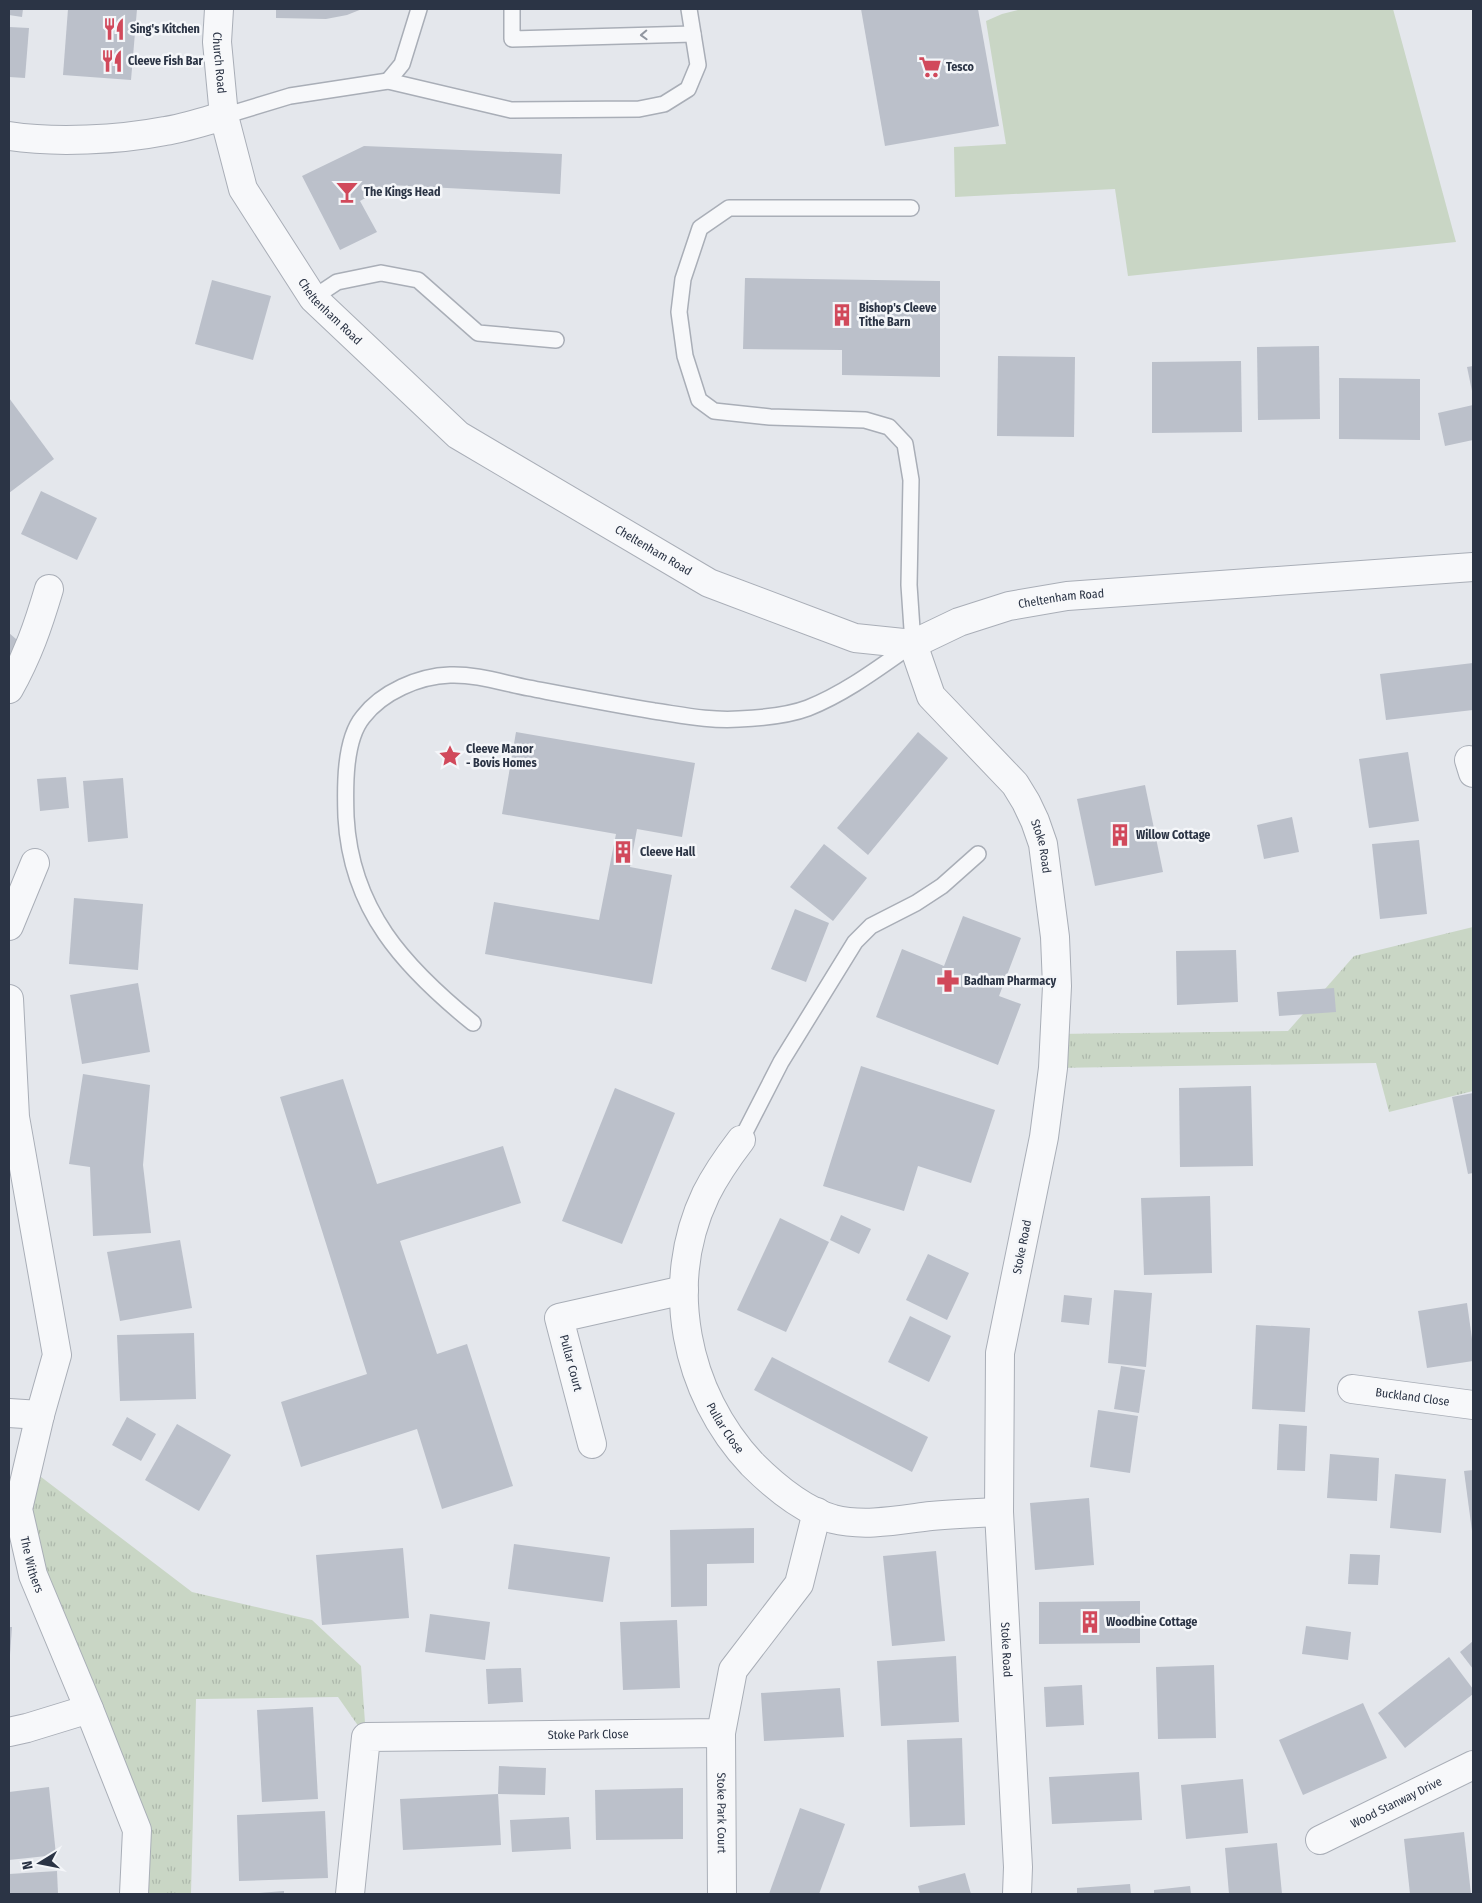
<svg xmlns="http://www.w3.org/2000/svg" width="1482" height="1903" font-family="'Fira Sans Condensed',sans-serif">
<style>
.grass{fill:url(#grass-tufts)}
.garden{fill:#c9d6c5}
.building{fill:#bbc0ca}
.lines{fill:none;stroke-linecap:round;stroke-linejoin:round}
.service-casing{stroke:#a9aeb7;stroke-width:18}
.minor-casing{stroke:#a9aeb7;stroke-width:30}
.tertiary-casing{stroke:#a9aeb7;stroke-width:30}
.service{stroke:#f7f8fa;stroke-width:15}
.minor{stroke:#f7f8fa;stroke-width:28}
.tertiary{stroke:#f7f8fa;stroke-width:28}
.oneway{stroke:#9196a0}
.labels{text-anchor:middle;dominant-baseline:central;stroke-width:5;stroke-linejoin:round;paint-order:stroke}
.poi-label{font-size:12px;font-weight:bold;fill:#2b3445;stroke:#f4f6f9;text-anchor:start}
.street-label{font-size:12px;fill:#2b3445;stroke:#f4f6f9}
</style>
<defs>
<pattern id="grass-tufts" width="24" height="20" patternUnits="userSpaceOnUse" patternTransform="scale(1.25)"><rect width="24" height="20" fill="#c9d6c5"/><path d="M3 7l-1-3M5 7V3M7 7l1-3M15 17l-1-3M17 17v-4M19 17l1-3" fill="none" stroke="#adb8ab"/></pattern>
</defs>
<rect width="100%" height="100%" fill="#e4e7ec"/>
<g class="grass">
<path d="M1473 927V1091L1389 1112 1376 1063 1053 1068 1055 1034 1288 1031 1354 956Z"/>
<path d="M28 1467 192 1592 312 1620 361 1666 366 1737 338 1697 196 1699 191 1894H134L137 1830 33 1575Z"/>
</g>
<path class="garden" d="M1022 9H1393L1456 242 1128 276 1115 189 955 197 954 147 1006 144 986 21 1002 14Z"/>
<g class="building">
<path d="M9 9H23L22 17 9 15Z"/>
<path d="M68 9H137L131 80 63 75Z"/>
<path d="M276 9H362L347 15 326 19 276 18Z"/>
<path d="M861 9H978L999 126 885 146Z"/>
<path d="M9 27 29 28 25 78 9 77Z"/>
<path d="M364 146 562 154 560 194 389 185 360 201 377 232 340 250 302 176Z"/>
<path d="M745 278 940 281V377L842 375V350L743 349Z"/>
<path d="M212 280 271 296 253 360 195 344Z"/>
<path d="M1319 346 1320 419 1258 420 1257 347Z"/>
<path d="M998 356 1075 357 1074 437 997 436Z"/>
<path d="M1241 361 1242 432 1152 433V362Z"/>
<path d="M1473 366V391H1472L1467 367Z"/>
<path d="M1339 378 1420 379V440L1339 439Z"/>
<path d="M9 398 54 459 9 493Z"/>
<path d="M1473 405V440L1445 446 1438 413Z"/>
<path d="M41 491 97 518 77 560 21 534Z"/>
<path d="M9 633 23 645 9 662Z"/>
<path d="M1473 663V710L1386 720 1380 674Z"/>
<path d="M516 732 695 763 682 837 637 829 630 867 672 875 652 984 485 954 494 902 599 920 616 834 502 814Z"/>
<path d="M918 732 948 758 868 855 837 828Z"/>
<path d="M1408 752 1419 821 1369 828 1359 759Z"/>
<path d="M66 777 69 808 40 811 37 779Z"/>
<path d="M123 778 128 838 88 842 83 781Z"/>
<path d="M1145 785 1163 872 1095 886 1077 799Z"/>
<path d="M1292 817 1299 852 1264 859 1257 825Z"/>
<path d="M1419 840 1427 914 1380 919 1372 844Z"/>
<path d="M824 844 867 878 833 921 790 887Z"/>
<path d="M74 898 143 904 138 970 69 964Z"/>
<path d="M795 909 829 923 806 982 771 969Z"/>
<path d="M963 916 1021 938 999 996 1021 1004 998 1065 876 1017 902 949 944 966Z"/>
<path d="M1236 950 1238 1002 1177 1005 1176 951Z"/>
<path d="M138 983 150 1052 82 1064 70 995Z"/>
<path d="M1334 988 1336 1012 1279 1016 1277 992Z"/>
<path d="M861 1066 995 1110 971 1183 918 1166 904 1211 823 1186Z"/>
<path d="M83 1074 150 1085 143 1165 151 1233 93 1236 90 1167 69 1164Z"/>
<path d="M343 1079 377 1184 503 1146 521 1203 400 1241 437 1354 467 1344 513 1486 442 1509 417 1429 301 1467 281 1402 367 1374 280 1097Z"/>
<path d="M1251 1086 1253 1166 1180 1167 1179 1088Z"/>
<path d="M615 1088 675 1113 622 1244 562 1221Z"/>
<path d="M1473 1093V1173L1468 1174 1452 1097Z"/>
<path d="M1210 1196 1212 1273 1144 1275 1141 1198Z"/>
<path d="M841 1215 871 1229 859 1254 830 1240Z"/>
<path d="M780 1218 829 1242 786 1332 737 1310Z"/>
<path d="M180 1240 192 1308 120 1321 107 1252Z"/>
<path d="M928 1254 969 1273 947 1320 906 1300Z"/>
<path d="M1114 1290 1152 1293 1146 1367 1108 1363Z"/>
<path d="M1064 1295 1092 1298 1089 1325 1061 1322Z"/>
<path d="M1467 1303 1473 1346V1361L1427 1368 1418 1311Z"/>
<path d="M910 1316 951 1336 929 1382 888 1362Z"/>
<path d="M1256 1325 1310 1328 1305 1412 1252 1409Z"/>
<path d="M194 1333 196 1399 120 1401 117 1335Z"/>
<path d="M772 1357 928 1437 912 1472 754 1390Z"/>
<path d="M1121 1366 1145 1370 1139 1413 1114 1409Z"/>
<path d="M1098 1410 1138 1416 1130 1473 1090 1467Z"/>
<path d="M127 1417 156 1434 141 1461 112 1445Z"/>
<path d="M177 1424 231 1455 199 1511 145 1480Z"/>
<path d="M1279 1424 1307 1426 1305 1471 1277 1470Z"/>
<path d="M1330 1454 1379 1458 1377 1501 1327 1498Z"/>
<path d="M1473 1470V1531H1472L1464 1471Z"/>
<path d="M1395 1474 1446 1479 1441 1533 1390 1528Z"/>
<path d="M1089 1498 1094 1565 1035 1570 1030 1503Z"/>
<path d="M754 1528V1563L707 1564V1606L671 1607 670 1530Z"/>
<path d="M514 1544 610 1557 603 1602 508 1589Z"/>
<path d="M403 1548 409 1618 322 1625 316 1555Z"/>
<path d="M936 1551 945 1641 892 1646 883 1556Z"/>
<path d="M1350 1554 1380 1555 1378 1585 1348 1584Z"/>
<path d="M1140 1601V1643L1039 1644V1602Z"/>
<path d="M430 1614 490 1622 485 1660 425 1652Z"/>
<path d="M677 1620 680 1688 623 1690 620 1622Z"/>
<path d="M1306 1626 1351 1632 1348 1660 1302 1654Z"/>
<path d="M9 1627H12L10 1655H9Z"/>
<path d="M1473 1641V1669L1460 1652Z"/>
<path d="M956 1656 959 1722 881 1726 877 1661Z"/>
<path d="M1449 1657 1473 1689V1694L1405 1748 1378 1713Z"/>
<path d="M1214 1665 1216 1738 1158 1739 1156 1667Z"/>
<path d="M521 1668 523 1702 488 1704 486 1669Z"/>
<path d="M1082 1685 1084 1725 1046 1727 1044 1687Z"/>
<path d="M840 1688 844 1737 764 1741 761 1693Z"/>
<path d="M1363 1703 1387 1758 1303 1795 1279 1740Z"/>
<path d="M313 1707 318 1799 262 1802 257 1710Z"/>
<path d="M962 1738 965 1825 910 1827 907 1740Z"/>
<path d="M499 1766 546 1768 545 1795 498 1794Z"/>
<path d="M1139 1772 1142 1820 1052 1824 1049 1777Z"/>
<path d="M1243 1779 1248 1833 1186 1839 1181 1785Z"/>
<path d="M49 1787 56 1855 9 1860V1792Z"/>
<path d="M683 1788V1839L596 1840 595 1790Z"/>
<path d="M498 1794 501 1845 403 1850 400 1799Z"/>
<path d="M800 1808 845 1824 819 1894H769Z"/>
<path d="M325 1811 328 1878 239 1881 237 1815Z"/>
<path d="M569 1817 571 1849 512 1852 510 1820Z"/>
<path d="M1464 1832 1471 1894H1410L1404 1839Z"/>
<path d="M1277 1843 1282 1894H1229L1225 1848Z"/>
<path d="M57 1871 58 1894H9V1874Z"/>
<path d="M965 1873 971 1894H920L918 1886Z"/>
<path d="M1130 1884 1131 1894H1077V1888Z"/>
<path d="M1190 1886 1191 1894H1154V1890Z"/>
<path d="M284 1891V1894H259V1893Z"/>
</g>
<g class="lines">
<defs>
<g id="service">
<path d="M512 9V39L693 34"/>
<path d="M388 81 402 64 419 9"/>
<path d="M224 116 290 96 388 81 511 110 639 109 664 104 688 89 698 65 689 9"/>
<path d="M313 298 337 282 381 273 418 280 478 333 556 340"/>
<path d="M473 1023C404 967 351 910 346 817 345 788 344 740 363 717 382 692 419 676 450 675 476 674 503 683 529 688 571 696 612 704 654 711 682 715 710 721 739 719 761 718 787 716 808 708 846 693 880 667 913 644L909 585 911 480 905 444 889 427 865 420 770 417 714 411 699 400 685 356 679 312 683 279 700 228 729 208H911"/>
<path d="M741 1140 781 1062 855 942 871 926 916 903 942 886 978 854"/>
</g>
<g id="minor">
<path id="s1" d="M219 9 217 42 224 116"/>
<path id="s2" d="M913 644 931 696 1015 784 1026 802 1035 821 1043 844 1055 937 1057 986 1053 1068 1044 1137 1000 1353 999 1512 1018 1867 1017 1894"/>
<path d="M9 689C28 655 38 626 49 589"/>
<path d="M1469 760 1473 773"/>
<path d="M9 926 35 863"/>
<path id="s3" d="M9 999 15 1117 57 1355 40 1415 18 1509 33 1575 89 1709 137 1830 134 1894"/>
<path id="s4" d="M741 1140C728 1157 716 1174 706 1194 663 1284 685 1393 752 1464 774 1486 803 1510 833 1519 864 1527 899 1520 931 1516 953 1514 976 1513 999 1512"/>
<path id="s5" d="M1352 1389 1473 1405"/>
<path d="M9 1413 40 1415"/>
<path d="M592 1444 559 1318 684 1290"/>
<path d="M9 1732 27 1728 89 1709"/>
<path id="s6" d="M721 1733 722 1894"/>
<path id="s7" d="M1320 1840 1473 1765"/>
<path id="s8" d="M350 1894 366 1737 721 1733 733 1670 799 1584 817 1512"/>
</g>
<g id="tertiary">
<path id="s9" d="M9 136C55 143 119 140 165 131 185 128 205 121 224 116L243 189 313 298 458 435 709 583 855 638 913 644 959 622 1009 606 1067 596 1473 567"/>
</g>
</defs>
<use href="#service" class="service-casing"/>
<use href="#minor" class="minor-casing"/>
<use href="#tertiary" class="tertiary-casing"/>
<use href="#service" class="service"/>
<use href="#minor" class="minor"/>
<use href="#tertiary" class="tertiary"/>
</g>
<defs><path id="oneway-chevron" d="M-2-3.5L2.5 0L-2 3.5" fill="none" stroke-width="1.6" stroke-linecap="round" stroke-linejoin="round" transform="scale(1.25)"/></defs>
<use class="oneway" href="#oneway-chevron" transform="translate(644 35) rotate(178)"/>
<defs>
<symbol id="restaurant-bare" viewBox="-9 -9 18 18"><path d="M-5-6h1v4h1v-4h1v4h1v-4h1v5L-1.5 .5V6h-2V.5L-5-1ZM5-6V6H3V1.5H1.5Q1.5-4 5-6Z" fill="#d1495b" stroke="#f4f6f9" stroke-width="2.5" paint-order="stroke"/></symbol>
<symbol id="supermarket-bare" viewBox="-9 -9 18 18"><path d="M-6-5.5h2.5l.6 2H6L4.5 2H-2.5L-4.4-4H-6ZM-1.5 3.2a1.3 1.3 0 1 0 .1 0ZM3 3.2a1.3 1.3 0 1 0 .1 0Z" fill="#d1495b" stroke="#f4f6f9" stroke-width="2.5" paint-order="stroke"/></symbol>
<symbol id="bar-bare" viewBox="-9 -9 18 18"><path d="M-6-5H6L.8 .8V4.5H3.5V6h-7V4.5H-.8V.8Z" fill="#d1495b" stroke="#f4f6f9" stroke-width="2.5" paint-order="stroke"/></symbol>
<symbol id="building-bare" viewBox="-9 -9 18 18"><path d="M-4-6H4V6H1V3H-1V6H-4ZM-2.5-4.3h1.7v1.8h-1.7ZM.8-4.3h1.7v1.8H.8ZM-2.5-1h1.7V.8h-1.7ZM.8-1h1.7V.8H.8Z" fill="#d1495b" stroke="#f4f6f9" stroke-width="2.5" paint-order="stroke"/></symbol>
<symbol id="sight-bare" viewBox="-9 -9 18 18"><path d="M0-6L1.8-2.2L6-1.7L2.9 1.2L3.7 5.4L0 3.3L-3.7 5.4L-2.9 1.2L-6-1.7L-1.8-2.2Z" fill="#d1495b" stroke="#f4f6f9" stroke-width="2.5" paint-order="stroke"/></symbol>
<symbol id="pharmacy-bare" viewBox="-9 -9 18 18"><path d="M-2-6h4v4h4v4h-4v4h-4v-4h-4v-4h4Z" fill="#d1495b" stroke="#f4f6f9" stroke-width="2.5" paint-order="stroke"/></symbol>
</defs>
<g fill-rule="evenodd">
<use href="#restaurant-bare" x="98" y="13" width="32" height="32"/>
<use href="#restaurant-bare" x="96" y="45" width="32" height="32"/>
<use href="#supermarket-bare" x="914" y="51" width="32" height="32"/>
<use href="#bar-bare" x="331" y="176" width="32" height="32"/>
<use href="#building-bare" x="826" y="299" width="32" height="32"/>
<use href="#sight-bare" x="434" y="740" width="32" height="32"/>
<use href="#building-bare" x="1104" y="819" width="32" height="32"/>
<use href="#building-bare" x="607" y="836" width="32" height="32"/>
<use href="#pharmacy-bare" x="932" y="965" width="32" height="32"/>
<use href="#building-bare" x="1074" y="1606" width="32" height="32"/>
</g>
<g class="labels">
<g class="poi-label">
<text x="130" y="29">Sing's Kitchen</text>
<text x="128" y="61">Cleeve Fish Bar</text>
<text x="946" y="67">Tesco</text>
<text x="364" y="192">The Kings Head</text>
<text x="859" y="308">Bishop's Cleeve<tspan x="859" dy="14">Tithe Barn</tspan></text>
<text x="466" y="749">Cleeve Manor<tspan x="466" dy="14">- Bovis Homes</tspan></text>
<text x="1136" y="835">Willow Cottage</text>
<text x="640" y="852">Cleeve Hall</text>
<text x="964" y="981">Badham Pharmacy</text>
<text x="1106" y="1622">Woodbine Cottage</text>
</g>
<g class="street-label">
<text stroke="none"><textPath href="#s1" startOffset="54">Church Road</textPath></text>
<text stroke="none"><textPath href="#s9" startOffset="444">Cheltenham Road</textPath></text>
<text stroke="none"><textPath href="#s9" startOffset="849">Cheltenham Road</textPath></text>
<text stroke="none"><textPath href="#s9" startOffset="1284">Cheltenham Road</textPath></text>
<text stroke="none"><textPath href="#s2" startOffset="245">Stoke Road</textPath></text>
<text transform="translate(1022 1247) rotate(-79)">Stoke Road</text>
<text transform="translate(571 1363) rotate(75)">Pullar Court</text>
<text stroke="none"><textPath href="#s5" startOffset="61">Buckland Close</textPath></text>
<text stroke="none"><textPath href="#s4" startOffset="310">Pullar Close</textPath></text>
<text stroke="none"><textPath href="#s3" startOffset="576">The Withers</textPath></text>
<text stroke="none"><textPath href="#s2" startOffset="1055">Stoke Road</textPath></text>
<text stroke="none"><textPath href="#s8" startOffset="380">Stoke Park Close</textPath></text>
<text stroke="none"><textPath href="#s7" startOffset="85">Wood Stanway Drive</textPath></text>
<text stroke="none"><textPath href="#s6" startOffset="80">Stoke Park Court</textPath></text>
</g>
</g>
<rect width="1482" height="1903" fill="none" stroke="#2b3445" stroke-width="20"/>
<g transform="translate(40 1863) rotate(260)" stroke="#f4f6f9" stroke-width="4" paint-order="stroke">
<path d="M0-4L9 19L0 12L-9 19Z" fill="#2b3445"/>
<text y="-8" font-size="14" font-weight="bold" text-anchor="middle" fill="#2b3445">N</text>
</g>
</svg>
